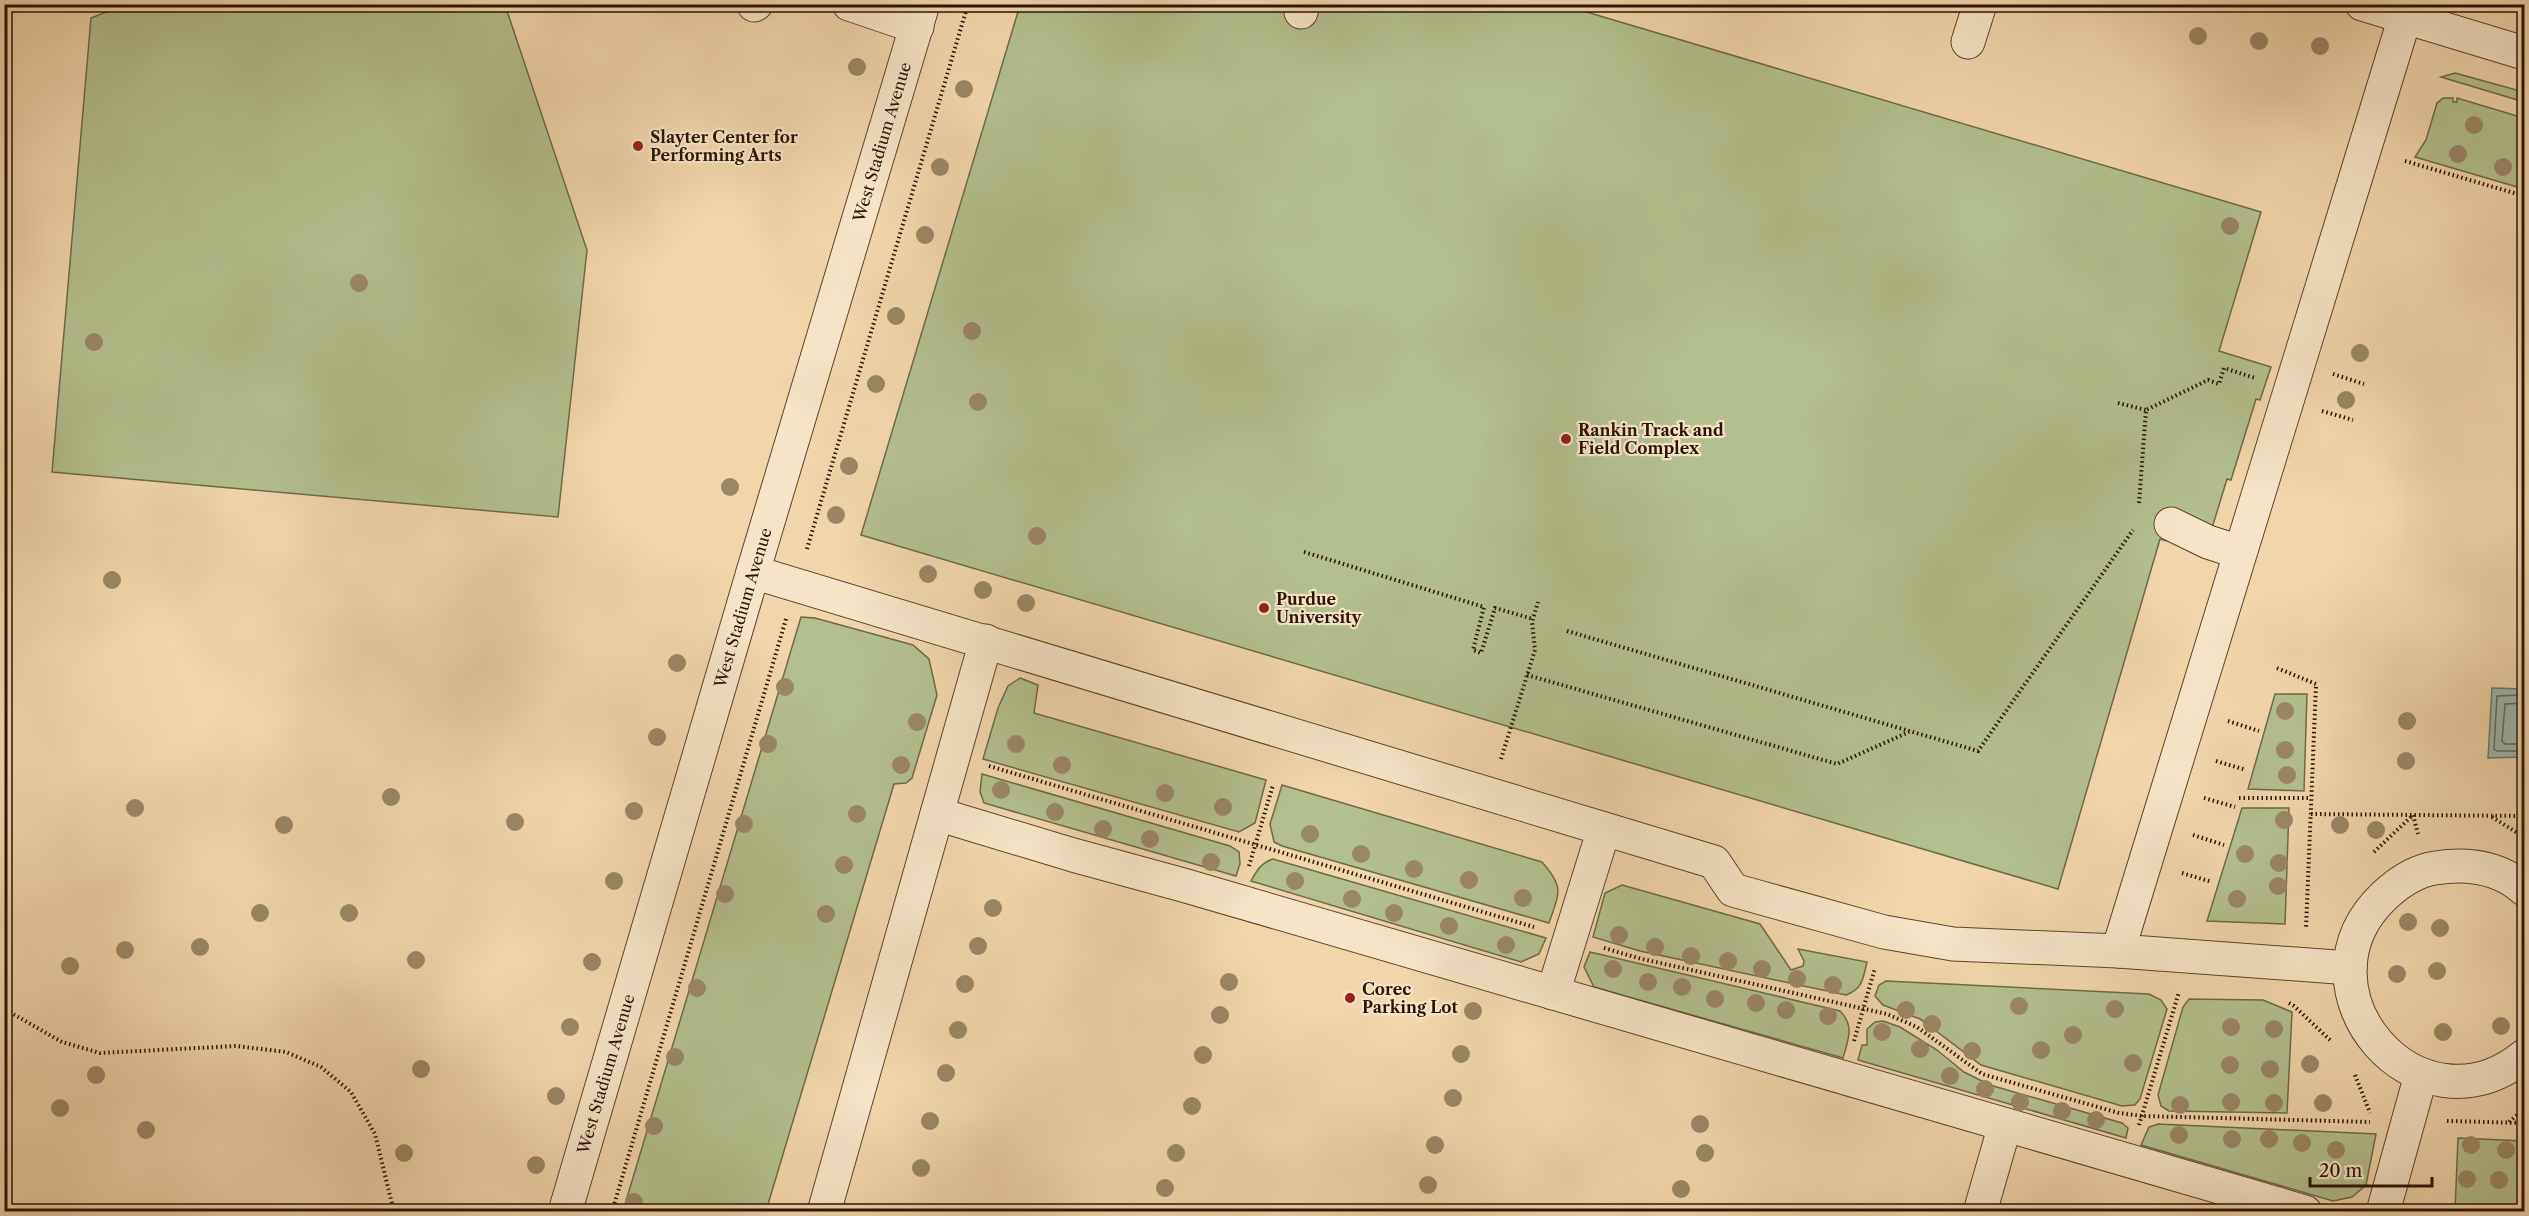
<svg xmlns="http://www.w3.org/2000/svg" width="2529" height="1216" font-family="'Libre Caslon Text',serif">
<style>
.green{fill:#b3bf8d;stroke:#6e6a48;stroke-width:1.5}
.water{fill:#9bb8ae;stroke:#6e766a;stroke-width:1.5}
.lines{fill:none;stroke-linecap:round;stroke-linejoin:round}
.shore{stroke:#626659;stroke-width:1.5}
.minor-casing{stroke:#5c442d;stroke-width:35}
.path{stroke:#2a1404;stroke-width:4;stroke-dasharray:1.5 3;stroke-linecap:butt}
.minor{stroke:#f5e4c7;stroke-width:33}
.tree{fill:#9a8765}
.poi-dot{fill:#8f2418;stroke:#f5e4c7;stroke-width:2}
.labels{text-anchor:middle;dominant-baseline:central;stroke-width:4.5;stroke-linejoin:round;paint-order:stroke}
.poi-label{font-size:16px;font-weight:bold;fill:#2a1404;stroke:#f5e4c7;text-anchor:start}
.street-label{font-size:16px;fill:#2a1404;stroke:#f5e4c7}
</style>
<rect width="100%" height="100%" fill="#f0d6a9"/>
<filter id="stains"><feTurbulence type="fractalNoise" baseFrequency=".00333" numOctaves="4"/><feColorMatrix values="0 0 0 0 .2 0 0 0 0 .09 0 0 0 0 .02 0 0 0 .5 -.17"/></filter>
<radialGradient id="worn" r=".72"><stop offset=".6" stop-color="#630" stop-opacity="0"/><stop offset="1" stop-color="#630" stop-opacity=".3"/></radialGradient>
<g class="green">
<path d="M126 4 505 5 587 250 558 517 52 472 91 18Z"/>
<path d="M1020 5H1563L2261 212 2219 351 2271 367 2260 400 2256 399 2231 480 2227 479 2205 551 2160 539 2058 889 861 535Z"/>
<path d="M2455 73 2524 92V102L2441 77Z"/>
<path d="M2443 98H2453V102H2457V98L2524 118V189L2415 157 2426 140 2437 103Z"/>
<path d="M801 617 815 618 913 645 929 659 937 695 912 778 906 783 894 784 766 1211H623Z"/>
<path d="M1020 678 1038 685 1034 713 1266 780 1255 823 1239 832 983 759 998 708 1008 686Z"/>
<path d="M2275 694H2307L2304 791 2248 789Z"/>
<path d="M982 774 1230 846 1239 852 1240 864 1236 876 984 803 980 792Z"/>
<path d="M1282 785 1542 862C1565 888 1559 893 1549 923L1282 846 1274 842 1270 824Z"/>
<path d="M2242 808H2289L2285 924 2207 921Z"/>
<path d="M1273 859 1546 938 1539 954 1521 962 1251 881C1257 870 1261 863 1273 859Z"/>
<path d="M1622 885 1760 924 1791 970 1803 966 1804 961 1798 949 1867 962C1863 978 1863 989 1846 995L1640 951 1593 937 1605 893Z"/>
<path d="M1590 952 1840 1011C1855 1026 1848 1040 1843 1058L1594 987 1584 967Z"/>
<path d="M1886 981 2149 994 2161 1000 2167 1009 2140 1099 2135 1105 2122 1106 1981 1065 1920 1019 1883 1005 1875 996 1879 985Z"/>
<path d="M2189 999 2263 1000 2292 1012 2287 1113 2169 1111 2161 1106 2158 1095 2183 1007Z"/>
<path d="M1883 1021 1900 1027 1937 1050 1964 1072 1990 1085 2122 1123 2128 1128 2126 1138 1858 1060 1862 1045H1867V1029L1875 1022Z"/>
<path d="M2158 1124 2376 1134 2366 1185 2352 1197 2333 1201 2141 1145 2149 1127Z"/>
<path d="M2458 1138 2524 1141V1211H2455Z"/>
</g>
<path class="water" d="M2492 688 2524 689V757L2488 758Z"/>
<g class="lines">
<g class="shore">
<path d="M2524 695 2497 696 2494 749 2497 751H2524"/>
<path d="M2524 703 2505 704 2502 741 2505 744H2524"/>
</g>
<defs>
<g id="minor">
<path d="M849 4 917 27"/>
<path d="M2362 4 2524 53"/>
<path d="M754 5 756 4"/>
<path d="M1301 12 1303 4"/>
<path d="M1968 42 1980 4"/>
<path d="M2171 524 2208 542 2239 552"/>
<path d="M753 572 1714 862 1733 890 1884 932 1953 944 2118 951 2350 968"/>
<path d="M937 814 1073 855 1183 885 2305 1212"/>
<path d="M2524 889C2499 867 2467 863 2435 868 2415 871 2398 883 2384 896 2287 989 2418 1142 2524 1056"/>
<path d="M2118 951 2405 17"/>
<path d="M1553 993 1604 829"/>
<path id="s1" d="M565 1212 753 572 923 4"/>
<path d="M824 1212 986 641"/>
<path d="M1980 1212 2005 1125"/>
<path d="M2383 1212 2421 1075"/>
</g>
</defs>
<use href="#minor" class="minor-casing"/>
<g class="path">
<path d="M2405 161 2524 196"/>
<path d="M2333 374 2364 384"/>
<path d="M2118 403 2146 410"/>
<path d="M2322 411 2353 420"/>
<path d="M2139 503 2146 410 2208 380 2219 384 2224 368 2255 378"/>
<path d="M807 549 968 4"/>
<path d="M1304 552 1484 607 1473 650 1481 653 1495 608 1533 619"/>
<path d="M1567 631 1978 751 2133 530"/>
<path d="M2277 668 2316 684 2306 929"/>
<path d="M1527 675 1837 764 1909 732"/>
<path d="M2228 721 2259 731"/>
<path d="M1501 759 1535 650 1532 622 1538 602"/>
<path d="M2216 761 2246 770"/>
<path d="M989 766 1534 927"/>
<path d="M2204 798 2235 807"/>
<path d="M2239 798H2311"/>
<path d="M2311 814 2524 816"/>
<path d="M2492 817 2524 837"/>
<path d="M2193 835 2224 845"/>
<path d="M2374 852 2413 815 2418 834"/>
<path d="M1249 866 1273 785"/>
<path d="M2182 873 2212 882"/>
<path d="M1604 948 1638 958 1887 1014 1917 1027 1982 1074 2119 1113 2142 1116 2370 1122"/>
<path d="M2289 1003 2294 1006 2330 1040"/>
<path d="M4 1005 13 1014 62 1042 100 1053 236 1046 286 1052 321 1067 351 1092 375 1134 394 1212"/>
<path d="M1854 1041 1875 968"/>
<path d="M2355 1075 2370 1113"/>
<path d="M2447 1121 2524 1123"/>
<path d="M2509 1122 2524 1109"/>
<path d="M2139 1125 2179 992"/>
<path d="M612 1212 786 619"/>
</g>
<use href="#minor" class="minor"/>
</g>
<g class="tree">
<circle cx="2198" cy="36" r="9"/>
<circle cx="2259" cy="41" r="9"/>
<circle cx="2320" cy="46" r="9"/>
<circle cx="857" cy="67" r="9"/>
<circle cx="964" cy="89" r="9"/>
<circle cx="2474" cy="125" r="9"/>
<circle cx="2458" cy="154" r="9"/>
<circle cx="940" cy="167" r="9"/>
<circle cx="2503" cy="167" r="9"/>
<circle cx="2230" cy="226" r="9"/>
<circle cx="925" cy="235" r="9"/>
<circle cx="359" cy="283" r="9"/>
<circle cx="896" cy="316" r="9"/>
<circle cx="972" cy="331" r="9"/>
<circle cx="94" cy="342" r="9"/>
<circle cx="2360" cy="353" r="9"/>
<circle cx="876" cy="384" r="9"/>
<circle cx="2346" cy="400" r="9"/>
<circle cx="978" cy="402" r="9"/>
<circle cx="849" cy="466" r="9"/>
<circle cx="730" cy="487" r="9"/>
<circle cx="836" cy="515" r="9"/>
<circle cx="1037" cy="536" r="9"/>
<circle cx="928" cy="574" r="9"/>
<circle cx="112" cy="580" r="9"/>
<circle cx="983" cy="590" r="9"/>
<circle cx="1026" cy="603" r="9"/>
<circle cx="677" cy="663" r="9"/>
<circle cx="785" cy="687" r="9"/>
<circle cx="2285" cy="711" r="9"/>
<circle cx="2407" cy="721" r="9"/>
<circle cx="917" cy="722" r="9"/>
<circle cx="657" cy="737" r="9"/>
<circle cx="768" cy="744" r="9"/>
<circle cx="1016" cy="744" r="9"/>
<circle cx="2285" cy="750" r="9"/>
<circle cx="2406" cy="761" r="9"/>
<circle cx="901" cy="765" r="9"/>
<circle cx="1062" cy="765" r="9"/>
<circle cx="2287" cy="775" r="9"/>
<circle cx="1001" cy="790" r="9"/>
<circle cx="1165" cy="793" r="9"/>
<circle cx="391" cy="797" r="9"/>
<circle cx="1223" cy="807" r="9"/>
<circle cx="135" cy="808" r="9"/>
<circle cx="634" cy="811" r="9"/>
<circle cx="1055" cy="812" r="9"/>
<circle cx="857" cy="814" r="9"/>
<circle cx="2284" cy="820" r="9"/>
<circle cx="515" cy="822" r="9"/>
<circle cx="744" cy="824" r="9"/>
<circle cx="284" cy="825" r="9"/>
<circle cx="2340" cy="825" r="9"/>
<circle cx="1103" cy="829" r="9"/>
<circle cx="2376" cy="830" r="9"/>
<circle cx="1310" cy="834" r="9"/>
<circle cx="1150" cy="839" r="9"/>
<circle cx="1361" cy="854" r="9"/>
<circle cx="2245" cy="854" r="9"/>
<circle cx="1211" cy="862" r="9"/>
<circle cx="2279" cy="863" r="9"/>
<circle cx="844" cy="865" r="9"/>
<circle cx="1414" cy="869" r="9"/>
<circle cx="1469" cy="880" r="9"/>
<circle cx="614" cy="881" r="9"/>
<circle cx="1295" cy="881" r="9"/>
<circle cx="2278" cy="886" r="9"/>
<circle cx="725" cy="894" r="9"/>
<circle cx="1523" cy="898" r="9"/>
<circle cx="1352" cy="899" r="9"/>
<circle cx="2237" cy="899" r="9"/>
<circle cx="993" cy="908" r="9"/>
<circle cx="260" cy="913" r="9"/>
<circle cx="349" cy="913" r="9"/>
<circle cx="1394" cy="913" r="9"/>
<circle cx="826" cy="914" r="9"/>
<circle cx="2408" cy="922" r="9"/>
<circle cx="1449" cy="926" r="9"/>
<circle cx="2440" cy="928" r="9"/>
<circle cx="1619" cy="935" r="9"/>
<circle cx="1506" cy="945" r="9"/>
<circle cx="978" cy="946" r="9"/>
<circle cx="200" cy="947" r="9"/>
<circle cx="1655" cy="947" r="9"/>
<circle cx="125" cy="950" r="9"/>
<circle cx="1691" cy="956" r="9"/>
<circle cx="416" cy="960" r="9"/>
<circle cx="1728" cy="961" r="9"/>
<circle cx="592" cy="962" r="9"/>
<circle cx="70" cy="966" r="9"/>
<circle cx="1613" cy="969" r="9"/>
<circle cx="1762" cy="969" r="9"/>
<circle cx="2437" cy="971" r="9"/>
<circle cx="2397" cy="974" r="9"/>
<circle cx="1797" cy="979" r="9"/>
<circle cx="1229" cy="982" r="9"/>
<circle cx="1648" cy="982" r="9"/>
<circle cx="965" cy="984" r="9"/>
<circle cx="1833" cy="985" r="9"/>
<circle cx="1682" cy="987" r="9"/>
<circle cx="697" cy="988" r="9"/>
<circle cx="1715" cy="999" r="9"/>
<circle cx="1756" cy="1003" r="9"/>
<circle cx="2019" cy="1006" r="9"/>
<circle cx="2115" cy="1009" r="9"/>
<circle cx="1786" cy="1010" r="9"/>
<circle cx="1906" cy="1010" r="9"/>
<circle cx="1473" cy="1011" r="9"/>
<circle cx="1220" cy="1015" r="9"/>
<circle cx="1828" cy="1016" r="9"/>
<circle cx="1932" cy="1024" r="9"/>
<circle cx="2501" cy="1026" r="9"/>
<circle cx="570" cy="1027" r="9"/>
<circle cx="2231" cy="1027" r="9"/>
<circle cx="2274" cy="1029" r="9"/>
<circle cx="958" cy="1030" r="9"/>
<circle cx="1882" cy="1032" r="9"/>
<circle cx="2443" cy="1032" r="9"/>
<circle cx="2073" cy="1035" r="9"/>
<circle cx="1920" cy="1049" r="9"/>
<circle cx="2041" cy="1050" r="9"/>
<circle cx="1972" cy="1051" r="9"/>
<circle cx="1461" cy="1054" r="9"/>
<circle cx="1203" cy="1055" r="9"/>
<circle cx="675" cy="1057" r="9"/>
<circle cx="2133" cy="1063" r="9"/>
<circle cx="2310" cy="1064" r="9"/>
<circle cx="2230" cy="1065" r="9"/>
<circle cx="421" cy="1069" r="9"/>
<circle cx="2270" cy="1069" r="9"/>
<circle cx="946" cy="1073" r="9"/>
<circle cx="96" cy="1075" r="9"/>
<circle cx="1950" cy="1076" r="9"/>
<circle cx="1985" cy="1089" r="9"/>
<circle cx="556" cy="1096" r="9"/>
<circle cx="1453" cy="1098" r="9"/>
<circle cx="2020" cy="1102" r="9"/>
<circle cx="2231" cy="1102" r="9"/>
<circle cx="2274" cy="1103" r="9"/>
<circle cx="2323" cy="1103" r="9"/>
<circle cx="2180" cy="1105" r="9"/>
<circle cx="1192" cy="1106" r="9"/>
<circle cx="60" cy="1108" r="9"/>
<circle cx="2062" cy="1111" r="9"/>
<circle cx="2096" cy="1120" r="9"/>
<circle cx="930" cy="1121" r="9"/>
<circle cx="1700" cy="1124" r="9"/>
<circle cx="654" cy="1126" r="9"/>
<circle cx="146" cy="1130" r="9"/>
<circle cx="2179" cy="1135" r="9"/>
<circle cx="2232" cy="1139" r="9"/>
<circle cx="2269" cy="1139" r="9"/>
<circle cx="2302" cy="1143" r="9"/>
<circle cx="1435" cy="1145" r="9"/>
<circle cx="2471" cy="1145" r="9"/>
<circle cx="2336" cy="1150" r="9"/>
<circle cx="2506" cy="1150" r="9"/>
<circle cx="404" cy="1153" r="9"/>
<circle cx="1176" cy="1153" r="9"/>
<circle cx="1705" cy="1153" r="9"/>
<circle cx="536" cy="1165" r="9"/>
<circle cx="921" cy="1168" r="9"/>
<circle cx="2467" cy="1179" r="9"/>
<circle cx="2499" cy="1180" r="9"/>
<circle cx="1428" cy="1185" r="9"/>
<circle cx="1165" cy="1188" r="9"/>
<circle cx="1681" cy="1189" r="9"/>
<circle cx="634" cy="1202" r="9"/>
</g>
<g class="poi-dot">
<circle cx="638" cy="146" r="6"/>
<circle cx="1566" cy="439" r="6"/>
<circle cx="1264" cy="608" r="6"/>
<circle cx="1350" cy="998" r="6"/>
</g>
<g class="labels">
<g class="poi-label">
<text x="650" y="137">Slayter Center for<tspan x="650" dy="18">Performing Arts</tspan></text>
<text x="1578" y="430">Rankin Track and<tspan x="1578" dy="18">Field Complex</tspan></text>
<text x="1276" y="599">Purdue<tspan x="1276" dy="18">University</tspan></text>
<text x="1362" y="989">Corec<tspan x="1362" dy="18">Parking Lot</tspan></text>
</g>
<g class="street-label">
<text stroke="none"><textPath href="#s1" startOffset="1116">West Stadium Avenue</textPath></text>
<text stroke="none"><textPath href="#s1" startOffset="630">West Stadium Avenue</textPath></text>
<text stroke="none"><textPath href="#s1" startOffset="144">West Stadium Avenue</textPath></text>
</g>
</g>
<rect width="2529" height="1216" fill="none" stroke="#f0d6a9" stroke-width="24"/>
<rect x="6" y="6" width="2517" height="1204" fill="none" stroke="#2a1404" stroke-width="3"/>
<rect x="12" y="12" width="2505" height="1192" fill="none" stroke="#2a1404" stroke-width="1.5"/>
<path d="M2310 1177v9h122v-9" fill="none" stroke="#2a1404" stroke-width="3"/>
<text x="2319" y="1177" font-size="18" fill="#2a1404" stroke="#f5e4c7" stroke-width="4.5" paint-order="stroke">20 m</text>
<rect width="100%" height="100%" filter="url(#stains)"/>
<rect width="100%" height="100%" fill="url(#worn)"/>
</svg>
